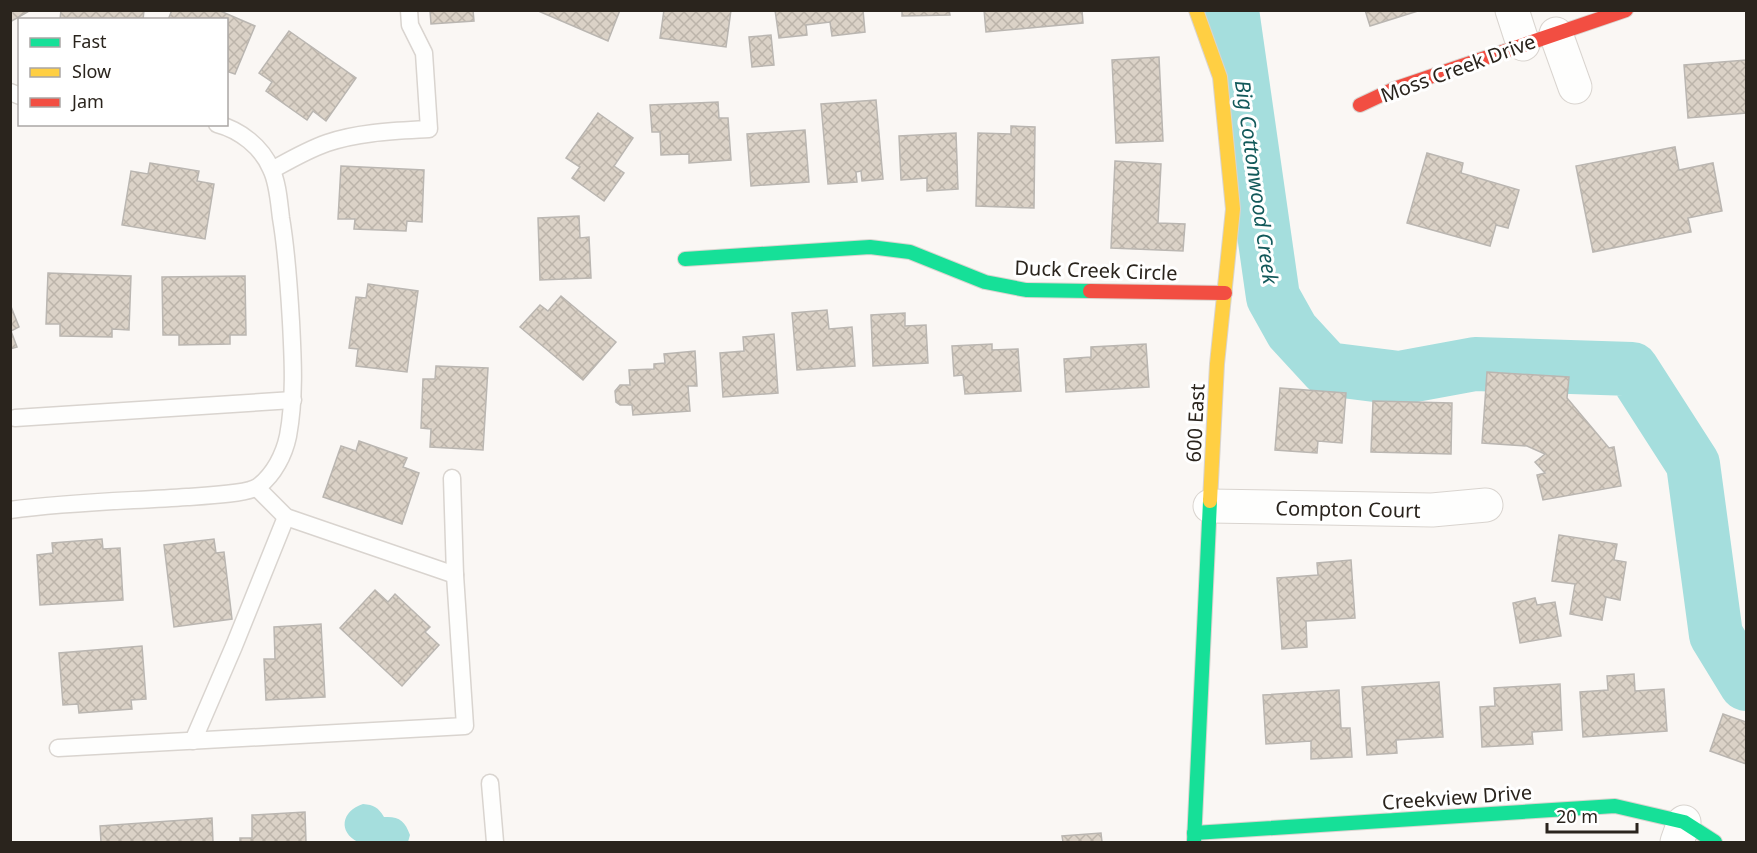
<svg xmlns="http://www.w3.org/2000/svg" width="1757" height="853" font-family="'Noto Sans',sans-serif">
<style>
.water{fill:#a5dedd}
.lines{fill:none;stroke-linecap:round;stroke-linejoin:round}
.river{stroke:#a5dedd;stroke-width:54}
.building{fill:url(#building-cross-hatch);stroke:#bab6b1;stroke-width:1.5}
.lane-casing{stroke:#d9d4cf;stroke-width:19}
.street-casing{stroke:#d9d4cf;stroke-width:35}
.fast-casing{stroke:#d9d4cf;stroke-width:16}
.slow-casing{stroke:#d9d4cf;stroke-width:16}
.jam-casing{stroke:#d9d4cf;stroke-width:16}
.lane{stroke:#fefefd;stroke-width:16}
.street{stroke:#fefefd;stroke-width:33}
.fast{stroke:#16e098;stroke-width:14}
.slow{stroke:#ffcf43;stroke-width:14}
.jam{stroke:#f24e42;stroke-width:14}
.labels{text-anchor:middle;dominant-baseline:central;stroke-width:6;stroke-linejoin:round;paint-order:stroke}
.street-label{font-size:20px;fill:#2a241d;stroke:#fff}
.water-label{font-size:21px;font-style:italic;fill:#12595a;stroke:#fff}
</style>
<defs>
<pattern id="building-cross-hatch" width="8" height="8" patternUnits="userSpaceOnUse" patternTransform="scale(1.5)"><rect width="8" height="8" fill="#dbd2c7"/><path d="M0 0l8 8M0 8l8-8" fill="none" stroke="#bcb4aa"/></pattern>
</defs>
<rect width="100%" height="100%" fill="#faf7f4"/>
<path class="water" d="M363 804C374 805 378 807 384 817 399 816 405 821 410 835L408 842H358C338 832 341 811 363 804Z"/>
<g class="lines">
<path class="river" d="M1232 10 1273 297 1292 331 1327 369 1399 378 1475 364 1632 369 1693 464 1716 635 1746 684"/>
</g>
<g class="building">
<path d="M10 10H31L10 22Z"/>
<path d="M61 10H144L143 20H60Z"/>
<path d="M172 10H218L255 26 235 74 226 71V20H168Z"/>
<path d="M430 10H473L474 21 431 24Z"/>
<path d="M536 10H620L608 41Z"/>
<path d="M664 10H731L726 47 660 38Z"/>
<path d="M775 10H863L865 32 832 36 830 22 806 25 807 35 779 38Z"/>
<path d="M902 10H949L950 15 902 16Z"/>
<path d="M984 10H1082L1083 23 986 32Z"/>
<path d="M1365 10H1421L1370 26Z"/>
<path d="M289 31 356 78 326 121 313 111 307 120 266 91 272 82 259 73Z"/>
<path d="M771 35 774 65 752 67 749 37Z"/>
<path d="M1159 57 1163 141 1116 143 1112 60Z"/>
<path d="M1746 60V113L1688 118 1684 65Z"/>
<path d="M876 100 883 179 862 181 861 171 856 172 857 182 828 184 821 104Z"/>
<path d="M718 102 719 118H728L731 160 689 163V154L661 155 660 132H652L650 105Z"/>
<path d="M598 113 633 138 614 166 624 173 604 201 572 178 580 167 566 158Z"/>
<path d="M1011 126 1035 127 1034 208 976 206 978 133 1011 134Z"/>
<path d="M805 130 809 182 751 186 747 134Z"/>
<path d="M956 133 958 189 927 191V178L901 180 899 136Z"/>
<path d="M1675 147 1679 170 1713 163 1722 211 1688 218 1691 232 1593 252 1576 166Z"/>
<path d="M1427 153 1463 163 1461 173 1519 190 1508 228 1496 225 1490 246 1407 223Z"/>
<path d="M1115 161 1161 164 1158 223 1185 224 1183 251 1111 248Z"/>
<path d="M150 163 199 171 197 181 214 184 205 239 122 225 131 171 148 174Z"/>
<path d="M341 166 424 170 422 222 407 221 406 231 354 229 355 219H338Z"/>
<path d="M579 216 580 238 589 237 591 278 540 280 538 218Z"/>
<path d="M48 273 131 276 129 330 112 329V337L60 336V324H46Z"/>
<path d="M245 276 246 335H230V344L179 345V335H163L162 277Z"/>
<path d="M368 284 418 291 407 372 356 366 358 349 349 348 356 297 366 298Z"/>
<path d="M561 296 616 342 583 380 520 327 540 305 548 311Z"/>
<path d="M10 304 19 327 11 331 17 347 10 349Z"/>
<path d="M827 310 829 329 852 327 855 366 797 370 792 313Z"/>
<path d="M905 313V326L926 325 928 363 873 366 871 315Z"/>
<path d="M774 334 778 393 723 397 720 353 744 351 743 337Z"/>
<path d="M992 344V350L1018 349 1021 391 965 394 963 375 954 376 952 346Z"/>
<path d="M1146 344 1149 387 1066 392 1064 359 1091 357V347Z"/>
<path d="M695 351 697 386H688L690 411 633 415 632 405H620L616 402 615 391 620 385H630L629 370 654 369V364L665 363 664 354Z"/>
<path d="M436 366 488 368 483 450 430 447 431 429 421 428 423 379H435Z"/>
<path d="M1487 372 1569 377 1567 398 1609 448 1614 447 1621 486 1543 500 1537 475 1545 473 1535 462 1545 454 1527 446 1482 443Z"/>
<path d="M1280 388 1346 393 1342 443 1318 441 1317 453 1275 450Z"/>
<path d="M1373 401 1452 403 1451 454 1371 452Z"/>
<path d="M359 441 407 458 403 467 419 473 402 524 323 497 341 446 356 451Z"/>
<path d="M1559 535 1617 544 1614 560 1626 562 1620 600 1606 597 1602 620 1570 614 1575 584 1552 581Z"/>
<path d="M102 539 103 549 120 548 123 600 40 605 37 555 53 553 52 543Z"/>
<path d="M214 539 216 553 224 552 232 619 174 627 164 545Z"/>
<path d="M1351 560 1355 618 1306 621 1307 647 1282 649 1277 578 1318 575 1317 563Z"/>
<path d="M375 590 388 602 395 594 430 627 425 632 439 645 402 686 340 628Z"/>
<path d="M1535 598 1537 605 1555 602 1561 636 1520 643 1513 603Z"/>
<path d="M321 624 325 697 266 700 264 659H275L274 627Z"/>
<path d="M142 646 146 699 131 700 132 709 79 713 78 704 63 705 59 653Z"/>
<path d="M1634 674 1635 691 1664 689 1667 731 1583 737 1580 692 1608 690 1607 676Z"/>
<path d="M1439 682 1443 737 1396 740 1397 753 1367 755 1362 687Z"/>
<path d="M1560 684 1562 730 1532 732 1533 744 1482 747 1480 707 1495 706 1494 688Z"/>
<path d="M1339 690 1341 728H1350L1352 757 1311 759V741L1266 744 1263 695Z"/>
<path d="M1723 714 1746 722V764L1710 751Z"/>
<path d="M305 812 306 842H240V838H252V815Z"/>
<path d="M212 818 213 842H101L100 826Z"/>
<path d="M1101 833 1102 842H1063L1062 836Z"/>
</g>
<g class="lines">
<defs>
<g id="lane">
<path d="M10 92 20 96"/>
<path d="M272 170C290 160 307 150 327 143 359 132 395 131 429 129L424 53 410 25 409 10"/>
<path d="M15 418 293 400"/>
<path d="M257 488 286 517 455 575"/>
<path d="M10 510C69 502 129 501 187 497 202 496 249 494 259 486 274 474 284 455 288 436 295 398 293 360 291 322 289 288 287 253 281 218 279 203 278 183 271 169 262 147 240 130 217 124"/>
<path d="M193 741 234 646 286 517"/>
<path d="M58 748 465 726 455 575 452 478"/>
<path d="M490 783 495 842"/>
</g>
<g id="street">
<path d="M1512 10 1523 44"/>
<path d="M1556 34 1575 87"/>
<path d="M1210 506 1432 510 1486 505"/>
<path d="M1677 842 1684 822"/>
</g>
<g id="fast">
<path d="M685 259 870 247 910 252 985 282 1026 290 1090 291"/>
<path d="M1194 833 1615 806 1684 822 1715 842"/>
<path d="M1194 842 1210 501"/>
</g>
<path id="slow" d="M1196 10 1220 77 1233 209 1217 364 1210 501"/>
<g id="jam">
<path d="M1360 105 1394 89 1626 10"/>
<path d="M1090 291 1225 293"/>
</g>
</defs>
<use href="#lane" class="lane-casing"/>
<use href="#street" class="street-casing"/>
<use href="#fast" class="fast-casing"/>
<use href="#slow" class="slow-casing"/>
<use href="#jam" class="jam-casing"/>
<use href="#lane" class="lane"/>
<use href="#street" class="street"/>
<use href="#fast" class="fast"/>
<use href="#slow" class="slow"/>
<use href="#jam" class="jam"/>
</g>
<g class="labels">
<g class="street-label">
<text transform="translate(1458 68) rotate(-20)">Moss Creek Drive</text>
<text transform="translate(1096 270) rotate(2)">Duck Creek Circle</text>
<text transform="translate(1195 423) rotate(-87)">600 East</text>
<text transform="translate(1348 509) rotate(1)">Compton Court</text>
<text transform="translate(1457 797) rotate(-4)">Creekview Drive</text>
</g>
<g class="water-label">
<text transform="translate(1257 182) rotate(82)">Big Cottonwood Creek</text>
</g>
</g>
<rect width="1757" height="853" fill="none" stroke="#2a241d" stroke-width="24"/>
<rect x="18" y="18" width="210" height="108" fill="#ffffff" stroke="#aaa7a5" stroke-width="1.5"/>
<rect x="30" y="38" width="30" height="9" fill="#16e098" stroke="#aaa7a5" stroke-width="1.5"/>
<text x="72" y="48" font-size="18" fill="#2a241d">Fast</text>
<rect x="30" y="68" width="30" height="9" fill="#ffcf43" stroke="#aaa7a5" stroke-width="1.5"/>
<text x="72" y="78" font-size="18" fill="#2a241d">Slow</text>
<rect x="30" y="98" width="30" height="9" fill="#f24e42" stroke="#aaa7a5" stroke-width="1.5"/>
<text x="72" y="108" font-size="18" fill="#2a241d">Jam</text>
<path d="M1547 823v9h90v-9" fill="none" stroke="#2a241d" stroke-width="3"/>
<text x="1556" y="823" font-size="18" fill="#2a241d" stroke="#ffffff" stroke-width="4.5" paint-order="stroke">20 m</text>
</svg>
